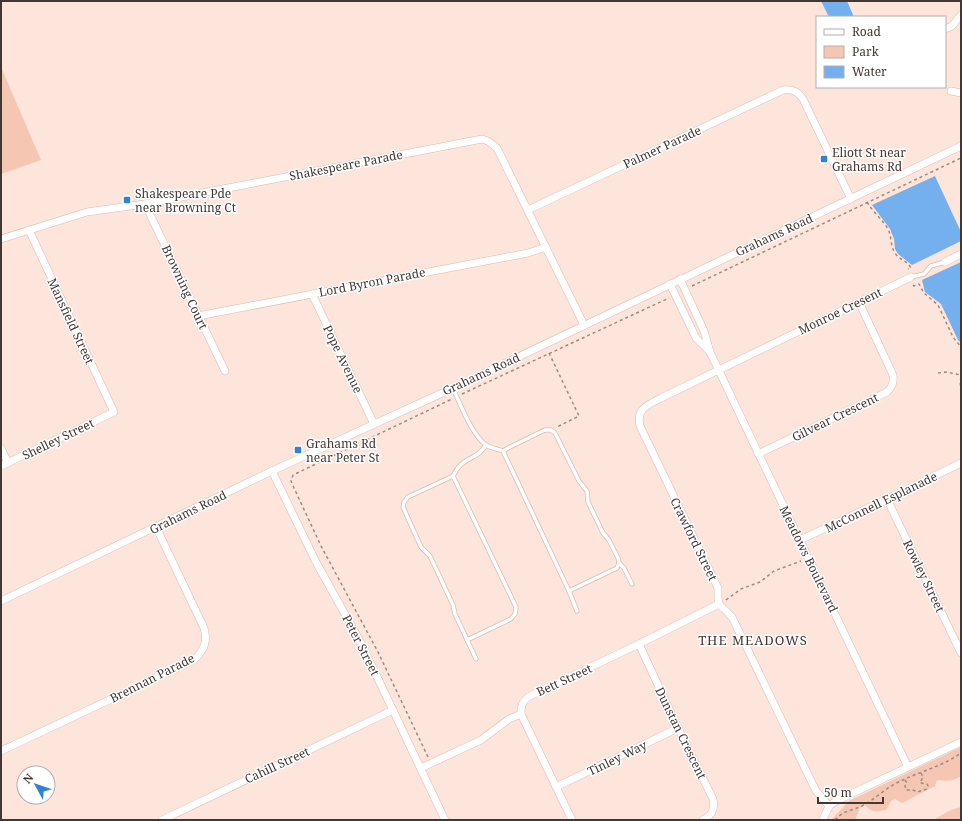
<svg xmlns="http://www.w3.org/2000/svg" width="962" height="821" font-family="'Noto Serif',serif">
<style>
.green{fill:#f5c6b2}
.water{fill:#75b0ee}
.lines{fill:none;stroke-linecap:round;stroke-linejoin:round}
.lane-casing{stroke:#d8bbaf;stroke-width:5}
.street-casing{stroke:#d8bbaf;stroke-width:8}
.path{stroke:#9c8b83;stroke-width:1.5;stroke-dasharray:3 3;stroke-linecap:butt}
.lane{stroke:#fff;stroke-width:3.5}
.street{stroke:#fff;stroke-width:7}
.poi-dot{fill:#2f83d2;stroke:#fff;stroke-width:1.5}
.labels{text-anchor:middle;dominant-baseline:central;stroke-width:3;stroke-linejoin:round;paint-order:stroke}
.street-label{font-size:12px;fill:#423732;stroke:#fff}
.poi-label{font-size:12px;fill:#423732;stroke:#fff;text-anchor:start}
.neighbourhood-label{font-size:13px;letter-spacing:1px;fill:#423732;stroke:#fff}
</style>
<rect width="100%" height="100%" fill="#fde5db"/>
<g class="green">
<path d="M1 67 41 160 1 174Z"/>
<path d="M961 747V776C952 782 947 781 937 780L935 786 902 803 895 799 891 801 886 810C875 812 873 813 865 805L860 808 855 820 832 819 849 801Z"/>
<path d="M961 807V820H933L951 810Z"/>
</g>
<g class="water">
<path d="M821 1H847L854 17H829Z"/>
<path d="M935 176 961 232V241L912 265 898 254 895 249 894 239 890 229 872 205Z"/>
<path d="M961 262V343L958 340 941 304 925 292 922 280Z"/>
</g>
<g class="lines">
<defs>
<g id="lane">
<path d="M911 277 924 274 931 266 945 262"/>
<path d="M453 388C460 404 472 435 486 445 490 448 498 449 503 451L510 447 545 430H551L555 433 579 481 587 491 588 502 603 533 609 540 618 558 619 563 617 568 569 591 503 451"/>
<path d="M453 476 408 497 404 502 403 507 421 547 430 556 453 605 455 614 476 659"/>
<path d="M619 563 624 568 632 584"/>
<path d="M569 591 577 611"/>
<path d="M467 640 511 619 515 614 516 607 453 476C456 471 458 466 463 463 474 455 478 457 486 445"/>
</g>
<g id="street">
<path d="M945 29 952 26 961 15"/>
<path d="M951 91 961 93"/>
<path d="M145 204 225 371"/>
<path d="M528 210 783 90C793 89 797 91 803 99L851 199"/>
<path d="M1 239 87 212 145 204 482 139 488 141 497 148 584 325"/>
<path d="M945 262 961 254"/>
<path d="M680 279 704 331 710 352 908 767"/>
<path d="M670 284 696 338 708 350"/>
<path d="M312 294 374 424"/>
<path d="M198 316 528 253 546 247"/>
<path d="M1 448 8 463"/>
<path d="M758 454 887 392C892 387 894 383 893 375L859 302"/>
<path d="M1 466 114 412 29 230"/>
<path d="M272 471 316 562 362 645 445 820"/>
<path d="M887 499 961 653"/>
<path d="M800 540 887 499 961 463"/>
<path d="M1 601 272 471 453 388 961 146"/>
<path d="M639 644 678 728 713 799C715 808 713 815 703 820"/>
<path d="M521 714 572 820"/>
<path d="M1 751 194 660C204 650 208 642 204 628L156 527"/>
<path d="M421 768 481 740 509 719 521 714C521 706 522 702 528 697L639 644 719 604"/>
<path d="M556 787 678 728"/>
<path d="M829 806 816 791 732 617 719 604 718 599V588L640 426C636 408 648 405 661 398L911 277"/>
<path d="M162 820 393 710"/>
<path d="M823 820 829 806 836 801 961 742"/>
</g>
</defs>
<use href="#lane" class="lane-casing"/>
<use href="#street" class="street-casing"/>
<g class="path">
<path d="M867 202C873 212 882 219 888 229 892 237 890 246 895 253 899 260 907 260 911 268L908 269"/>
<path d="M913 285 914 286 919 284 924 293 938 305 953 337 961 347"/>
<path d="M692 286 961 158"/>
<path d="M549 353 579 416 557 427"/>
<path d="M938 373 946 372 961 375"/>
<path d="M961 377 960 382 961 389"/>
<path d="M462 394 669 298"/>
<path d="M726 600 741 589 760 582 774 571 801 561"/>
<path d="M428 757 378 652 321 546 294 488 291 481 293 475 452 399"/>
<path d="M905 780 907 783 905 786 906 790H913L917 792 927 789 928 786 927 784 920 783 923 777 921 773"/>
<path d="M835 820C844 810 851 811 862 806 873 800 883 791 893 785 916 772 940 768 961 753"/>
</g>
<use href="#lane" class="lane"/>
<use href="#street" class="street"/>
</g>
<g class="poi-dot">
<rect x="820" y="155" width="8" height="8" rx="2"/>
<rect x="123" y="196" width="8" height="8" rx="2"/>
<rect x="294" y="446" width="8" height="8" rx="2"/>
</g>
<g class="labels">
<g class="street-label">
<text transform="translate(662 147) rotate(-25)">Palmer Parade</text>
<text transform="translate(346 165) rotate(-11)">Shakespeare Parade</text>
<text transform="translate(774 235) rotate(-25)">Grahams Road</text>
<text transform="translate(372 282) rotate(-11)">Lord Byron Parade</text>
<text transform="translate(185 287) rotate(65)">Browning Court</text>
<text transform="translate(840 311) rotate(-26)">Monroe Cresent</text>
<text transform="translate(71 321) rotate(65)">Mansfield Street</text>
<text transform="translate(343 359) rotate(64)">Pope Avenue</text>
<text transform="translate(481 374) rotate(-25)">Grahams Road</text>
<text transform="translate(835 417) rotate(-26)">Gilvear Crescent</text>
<text transform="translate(58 439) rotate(-26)">Shelley Street</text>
<text transform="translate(881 502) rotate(-26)">McConnell Esplanade</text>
<text transform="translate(188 512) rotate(-26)">Grahams Road</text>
<text transform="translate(694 539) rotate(64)">Crawford Street</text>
<text transform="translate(809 559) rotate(64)">Meadows Boulevard</text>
<text transform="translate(924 576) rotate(64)">Rowley Street</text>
<text transform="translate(361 645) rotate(63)">Peter Street</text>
<text transform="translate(152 678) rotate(-27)">Brennan Parade</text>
<text transform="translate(564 680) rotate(-25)">Bett Street</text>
<text transform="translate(681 733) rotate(64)">Dunstan Crescent</text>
<text transform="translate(617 758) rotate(-26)">Tinley Way</text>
<text transform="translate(277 765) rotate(-25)">Cahill Street</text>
</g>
<g class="poi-label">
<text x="832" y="152">Eliott St near<tspan x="832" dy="14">Grahams Rd</tspan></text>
<text x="135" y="193">Shakespeare Pde<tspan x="135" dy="14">near Browning Ct</tspan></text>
<text x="306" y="443">Grahams Rd<tspan x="306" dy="14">near Peter St</tspan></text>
</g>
<g class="neighbourhood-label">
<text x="753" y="640">THE MEADOWS</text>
</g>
</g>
<rect width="962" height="821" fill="none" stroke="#423732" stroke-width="4"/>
<rect x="816" y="16" width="130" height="72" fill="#ffffff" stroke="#b3afad"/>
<rect x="824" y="29" width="20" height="6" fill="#ffffff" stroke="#b3afad"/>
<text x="852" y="36" font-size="12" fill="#423732">Road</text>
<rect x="824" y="46" width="20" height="12" fill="#f5c6b2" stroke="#b3afad"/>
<text x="852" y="56" font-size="12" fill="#423732">Park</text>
<rect x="824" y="66" width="20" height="12" fill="#75b0ee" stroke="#b3afad"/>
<text x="852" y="76" font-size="12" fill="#423732">Water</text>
<g transform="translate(36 785) rotate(310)"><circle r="19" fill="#ffffff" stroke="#b3afad"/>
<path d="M0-3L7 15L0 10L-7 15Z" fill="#2f83d2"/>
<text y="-6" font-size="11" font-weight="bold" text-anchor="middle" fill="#423732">N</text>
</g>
<path d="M818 797v6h65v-6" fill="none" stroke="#423732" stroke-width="2"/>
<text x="824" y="797" font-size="12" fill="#423732" stroke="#ffffff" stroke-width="3" paint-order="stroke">50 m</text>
</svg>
